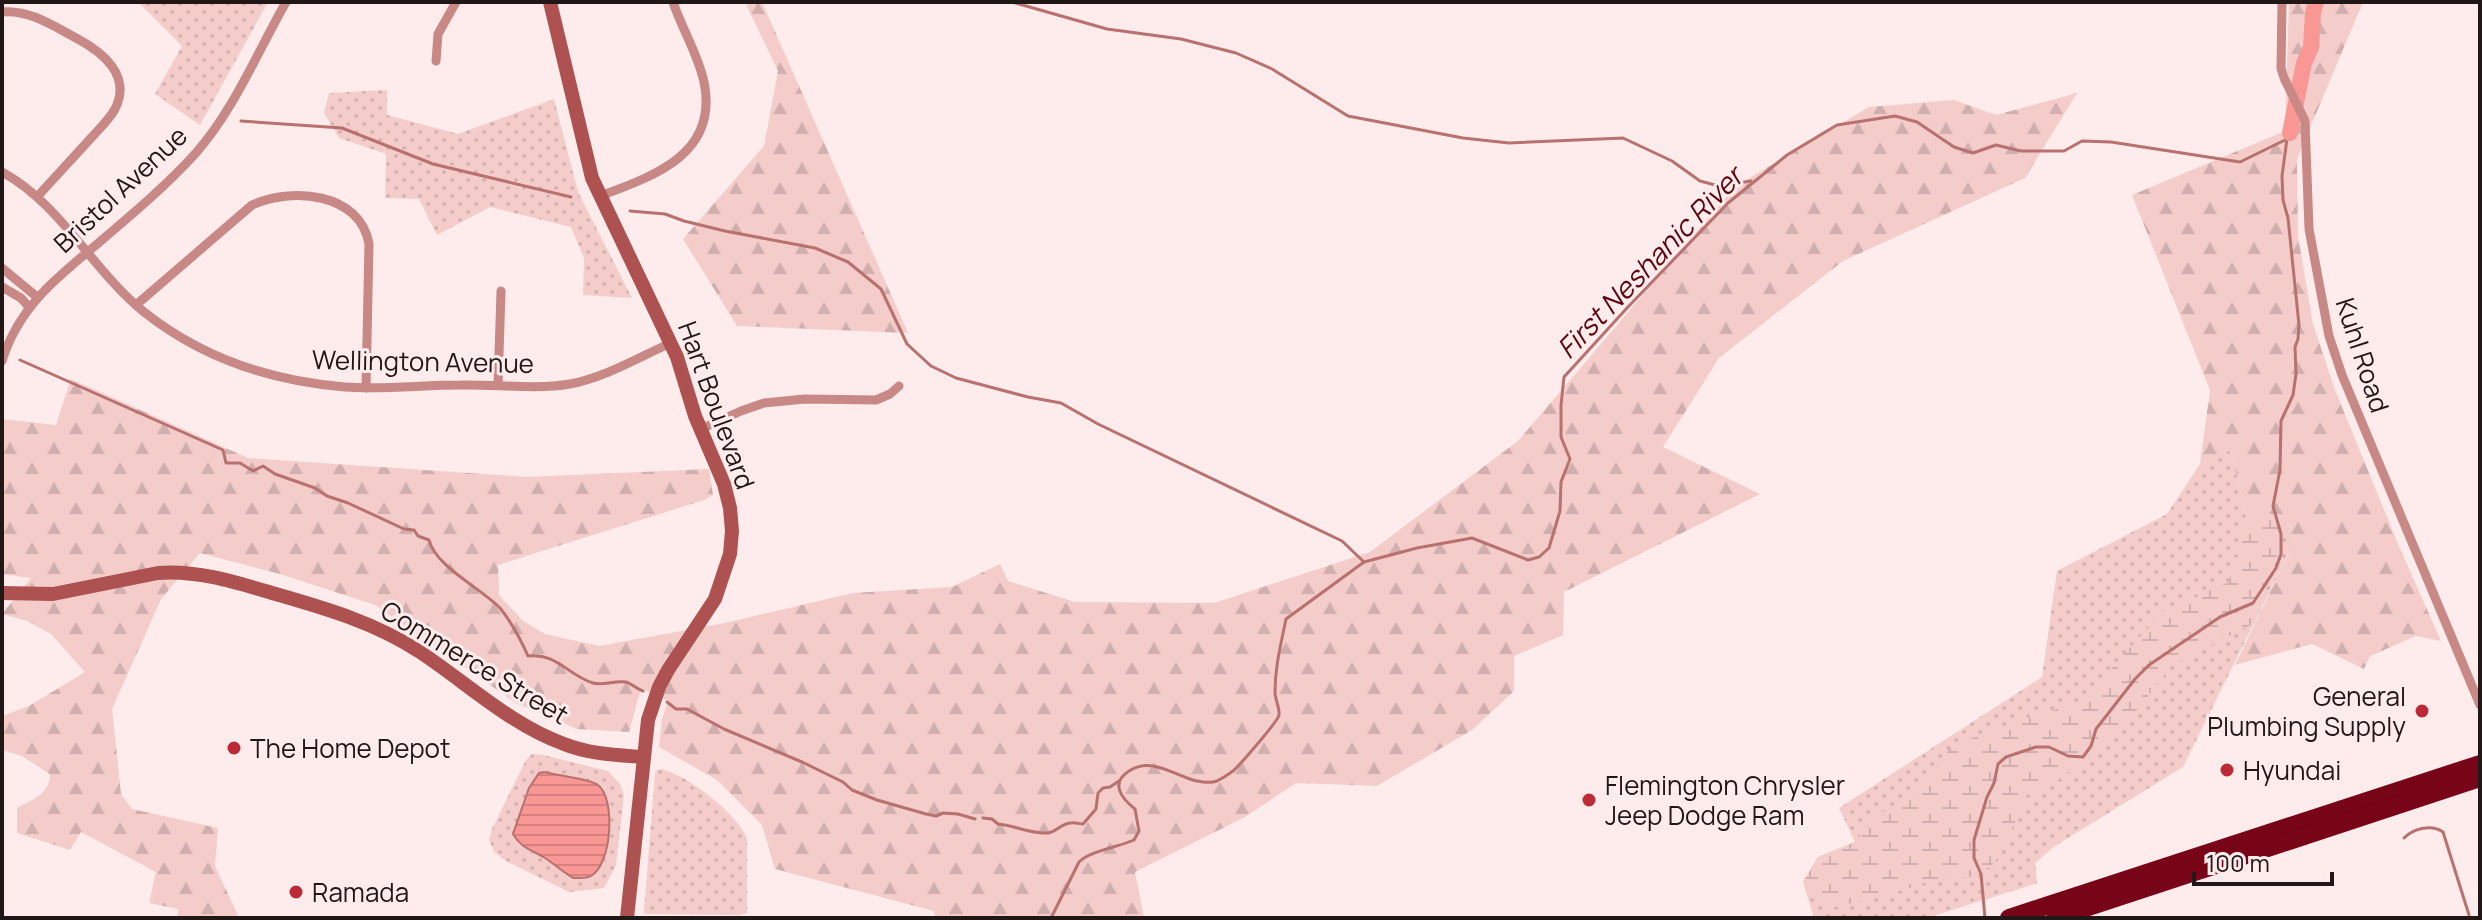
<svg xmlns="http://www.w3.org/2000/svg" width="2482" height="920" font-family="Manrope,sans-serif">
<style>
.grass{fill:url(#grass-dots)}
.forest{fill:url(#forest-firs)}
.wetland{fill:url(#wetland-marsh)}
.water{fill:url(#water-rules);stroke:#b8716e;stroke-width:2}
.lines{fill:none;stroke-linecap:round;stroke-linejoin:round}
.stream{stroke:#b8716e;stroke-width:3}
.river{stroke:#f99794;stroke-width:16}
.street{stroke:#c88885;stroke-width:9}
.secondary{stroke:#ae5251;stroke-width:14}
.highway{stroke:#780418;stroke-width:18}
.poi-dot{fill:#bb2a36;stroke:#fdeceb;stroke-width:3}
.labels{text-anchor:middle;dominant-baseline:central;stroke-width:6;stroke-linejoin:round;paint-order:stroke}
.street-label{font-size:26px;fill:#211716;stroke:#fdeceb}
.poi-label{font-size:26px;fill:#211716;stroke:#fdeceb;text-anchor:start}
.water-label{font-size:28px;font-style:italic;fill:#5e0512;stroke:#fdeceb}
</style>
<defs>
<pattern id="grass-dots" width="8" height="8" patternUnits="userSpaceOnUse" patternTransform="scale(2)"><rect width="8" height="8" fill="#f4cdcb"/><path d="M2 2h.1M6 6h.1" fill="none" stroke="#d1afae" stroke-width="1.8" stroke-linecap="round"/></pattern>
<pattern id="forest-firs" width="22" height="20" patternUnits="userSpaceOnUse" patternTransform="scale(2)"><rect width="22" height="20" fill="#f4cdcb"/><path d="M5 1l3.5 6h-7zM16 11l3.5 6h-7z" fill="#d1afae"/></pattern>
<pattern id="wetland-marsh" width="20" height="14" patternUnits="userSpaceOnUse" patternTransform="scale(2)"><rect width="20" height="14" fill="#f4cdcb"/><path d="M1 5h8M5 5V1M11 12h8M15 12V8" fill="none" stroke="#d1afae"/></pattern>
<pattern id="water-rules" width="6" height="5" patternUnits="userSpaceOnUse" patternTransform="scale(2)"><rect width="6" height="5" fill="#f99794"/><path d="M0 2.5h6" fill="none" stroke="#d5817f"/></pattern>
</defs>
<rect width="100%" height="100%" fill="#fdeceb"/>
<g class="grass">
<path d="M138 2H268L200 125 155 94 182 46Z"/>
<path d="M387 90V115L458 134 554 99 578 192 632 298 583 295 584 258 571 227 490 207 437 235 419 199 385 198 386 154 339 138 324 113 329 93Z"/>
<path d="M2231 450 2246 515 2288 523 2294 542 2183 767 2055 846 2035 863 2037 883 1927 918H1814L1803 882 1818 857 1855 842 1839 808 2042 677 2057 571 2167 514 2200 464Z"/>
<path d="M532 754 543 755 608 771 620 784 624 795 616 865 604 888 569 892 506 861 495 853 489 840 492 829 526 760Z"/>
<path d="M662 769C688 776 737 813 747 839V913L739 915 645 914 644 911 655 774 657 770Z"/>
</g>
<g class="forest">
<path d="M745 2H762L908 333 737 326 683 239 764 146 778 71Z"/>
<path d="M2289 2H2363L2297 159 2298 236 2313 324 2335 390 2398 544 2441 641 2416 636 2370 656 2364 669 2312 644 2235 665 2294 542 2288 523 2246 515 2231 450 2200 464 2210 390 2132 195 2285 131Z"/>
<path d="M2077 93 2025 178 1843 261 1719 358 1663 447 1760 494 1564 592 1563 635 1514 656V691L1472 730 1377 786 1296 783 1245 817 1135 872 1144 918H935L934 911 775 869 762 825 717 780 659 747 662 719 668 701 641 688 629 732 577 729 516 703 375 605 280 574 200 553 161 599 112 709 121 794 132 809 218 828 215 866 239 918H177L178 909 149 903 156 872 81 832 70 850 17 833V808C33 799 50 794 50 774L22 756 2 750V716L29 706 85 672 51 634 27 621 2 614 31 578 2 574V419L56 425 71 379 248 458 528 477 709 469 713 495 704 500 498 565 499 595 523 621 545 634 599 646 725 623 853 593 952 587 1000 564 1008 581 1075 602 1214 603 1370 552 1518 441 1736 186 1869 107 1954 100 1996 115Z"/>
</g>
<path class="wetland" d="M2246 515 2288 523 2255 623 2172 665 2119 733 2060 779 2026 796 2003 850 1991 867 1970 877 1940 878 1904 890 1832 908 1803 882 1818 857 1855 842 1877 815 1918 793 1952 745 2083 700 2162 612 2229 582Z"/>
<path class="water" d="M544 772C555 775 591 779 598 785 616 799 612 864 591 876 586 879 579 878 573 878 563 872 554 864 545 858 532 850 521 848 513 834L529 788 539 773Z"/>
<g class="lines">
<g class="stream">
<path d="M1012 2 1107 29 1181 39 1236 53 1272 69 1348 116 1463 138 1509 143 1623 138 1672 161 1700 181 1719 186 1751 181"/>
<path d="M241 121 342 128 433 164 571 197"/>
<path d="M630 211 665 214 684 221 725 231 815 248 848 262 881 289 907 344 931 366 956 378 1028 397 1061 403 1098 424 1342 541 1364 562"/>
<path d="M20 360 223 450 226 463H240L253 471 263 466 275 474 315 488 327 496 348 503 404 529 414 530 418 536 429 540C435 566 482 589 500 608 512 623 521 640 528 656 558 653 567 675 593 683 604 686 615 680 626 682 632 684 637 689 643 691"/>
<path d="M667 702 676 709H687L724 729 802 762 843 782 852 790 877 800 926 814 936 816 943 813 958 814 975 819"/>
<path d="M983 818 992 819 998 824C1014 825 1029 834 1048 833 1056 832 1062 823 1071 823 1075 822 1079 824 1083 824L1096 809 1098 793 1103 788 1110 787 1119 781"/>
<path d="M2404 838C2414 828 2432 824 2443 832L2469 915"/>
<path d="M1051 918 1079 862C1090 851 1118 847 1134 840L1139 831 1135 809C1121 798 1110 783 1129 771 1149 758 1168 771 1187 778 1194 781 1209 784 1217 781 1221 779 1229 774 1233 771 1239 766 1279 720 1279 715 1280 708 1275 700 1275 692 1275 666 1281 644 1286 619L1364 562 1417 548 1472 538 1528 560 1539 557 1549 548 1560 511 1561 482 1570 459 1561 437V405L1564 377 1627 308 1728 203 1787 155 1837 125 1895 116 1917 122 1954 147 1973 153 1996 145 2021 151H2064L2082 141 2111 142 2240 162 2287 139 2290 133"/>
<path d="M1985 918 1981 874 1974 858V840L1987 797 1994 783 1998 764 2006 757 2036 747H2049L2068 756 2083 757 2091 746 2096 729 2135 679 2149 665 2220 617 2253 603 2276 568 2281 554V534L2273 506 2280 470 2281 421 2293 395 2296 374 2295 347 2298 339 2299 325 2288 218 2283 200 2282 176 2287 139"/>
</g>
<path class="river" d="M2290 133 2304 63 2311 47 2313 13 2316 2"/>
<g class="street">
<path d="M2282 2 2281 68 2284 78 2305 121 2309 229 2329 336 2342 375 2480 705"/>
<path d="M2 12C28 9 54 26 76 38 103 52 132 76 115 109 109 120 99 129 91 138 73 158 55 177 37 197"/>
<path d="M436 61 438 34 456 2"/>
<path d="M2 172C61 204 92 270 144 312 202 358 271 381 345 387 383 390 422 385 460 385 496 384 534 390 570 384 604 378 639 357 671 343"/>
<path d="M600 196C654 176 719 154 704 82 698 54 682 29 673 2"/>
<path d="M2 268 37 297"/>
<path d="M2 287 21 298 29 307"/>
<path d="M136 305 252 205C291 187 360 192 369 244L366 388"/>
<path d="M2 361C18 308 56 278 96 245 130 216 165 187 195 154 234 110 257 53 286 2"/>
<path d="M498 385 501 291"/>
<path d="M701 429 741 411 764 403 805 399 876 400 890 394 899 386"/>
</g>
<g class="secondary">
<path d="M550 2 592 178 677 357 695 416 724 484 730 508 732 531 730 554 715 599 668 670 659 687 648 720 627 918"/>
<path d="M2 593 53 594 158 573C197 570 235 582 272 593 324 608 374 622 420 652 467 683 511 725 564 744 589 754 616 755 642 757"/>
</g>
<g class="highway">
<path d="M2009 918 2480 764"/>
<path d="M2055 918 2480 778"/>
</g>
</g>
<g class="poi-dot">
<circle cx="2422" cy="711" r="8"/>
<circle cx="234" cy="748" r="8"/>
<circle cx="2227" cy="770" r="8"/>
<circle cx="1589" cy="800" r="8"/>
<circle cx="296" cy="892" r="8"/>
</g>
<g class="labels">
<g class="street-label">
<text transform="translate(120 189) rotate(-43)">Bristol Avenue</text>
<text transform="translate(2363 355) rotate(72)">Kuhl Road</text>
<text transform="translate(423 361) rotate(1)">Wellington Avenue</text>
<text transform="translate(717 405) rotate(70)">Hart Boulevard</text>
<text transform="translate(475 662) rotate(31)">Commerce Street</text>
</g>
<g class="poi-label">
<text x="2406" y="696" text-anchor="end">General<tspan x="2406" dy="30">Plumbing Supply</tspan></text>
<text x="250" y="748">The Home Depot</text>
<text x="2243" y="770">Hyundai</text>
<text x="1605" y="785">Flemington Chrysler<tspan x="1605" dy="30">Jeep Dodge Ram</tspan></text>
<text x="312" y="892">Ramada</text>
</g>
<g class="water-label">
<text transform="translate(1649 262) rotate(-46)">First Neshanic River</text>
</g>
</g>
<rect width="2482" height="920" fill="none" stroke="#211716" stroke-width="8"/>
<path d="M2194 872v12h138v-12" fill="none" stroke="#211716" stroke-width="4"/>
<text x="2206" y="872" font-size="24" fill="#211716" stroke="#fdeceb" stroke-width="6" paint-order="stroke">100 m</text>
</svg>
